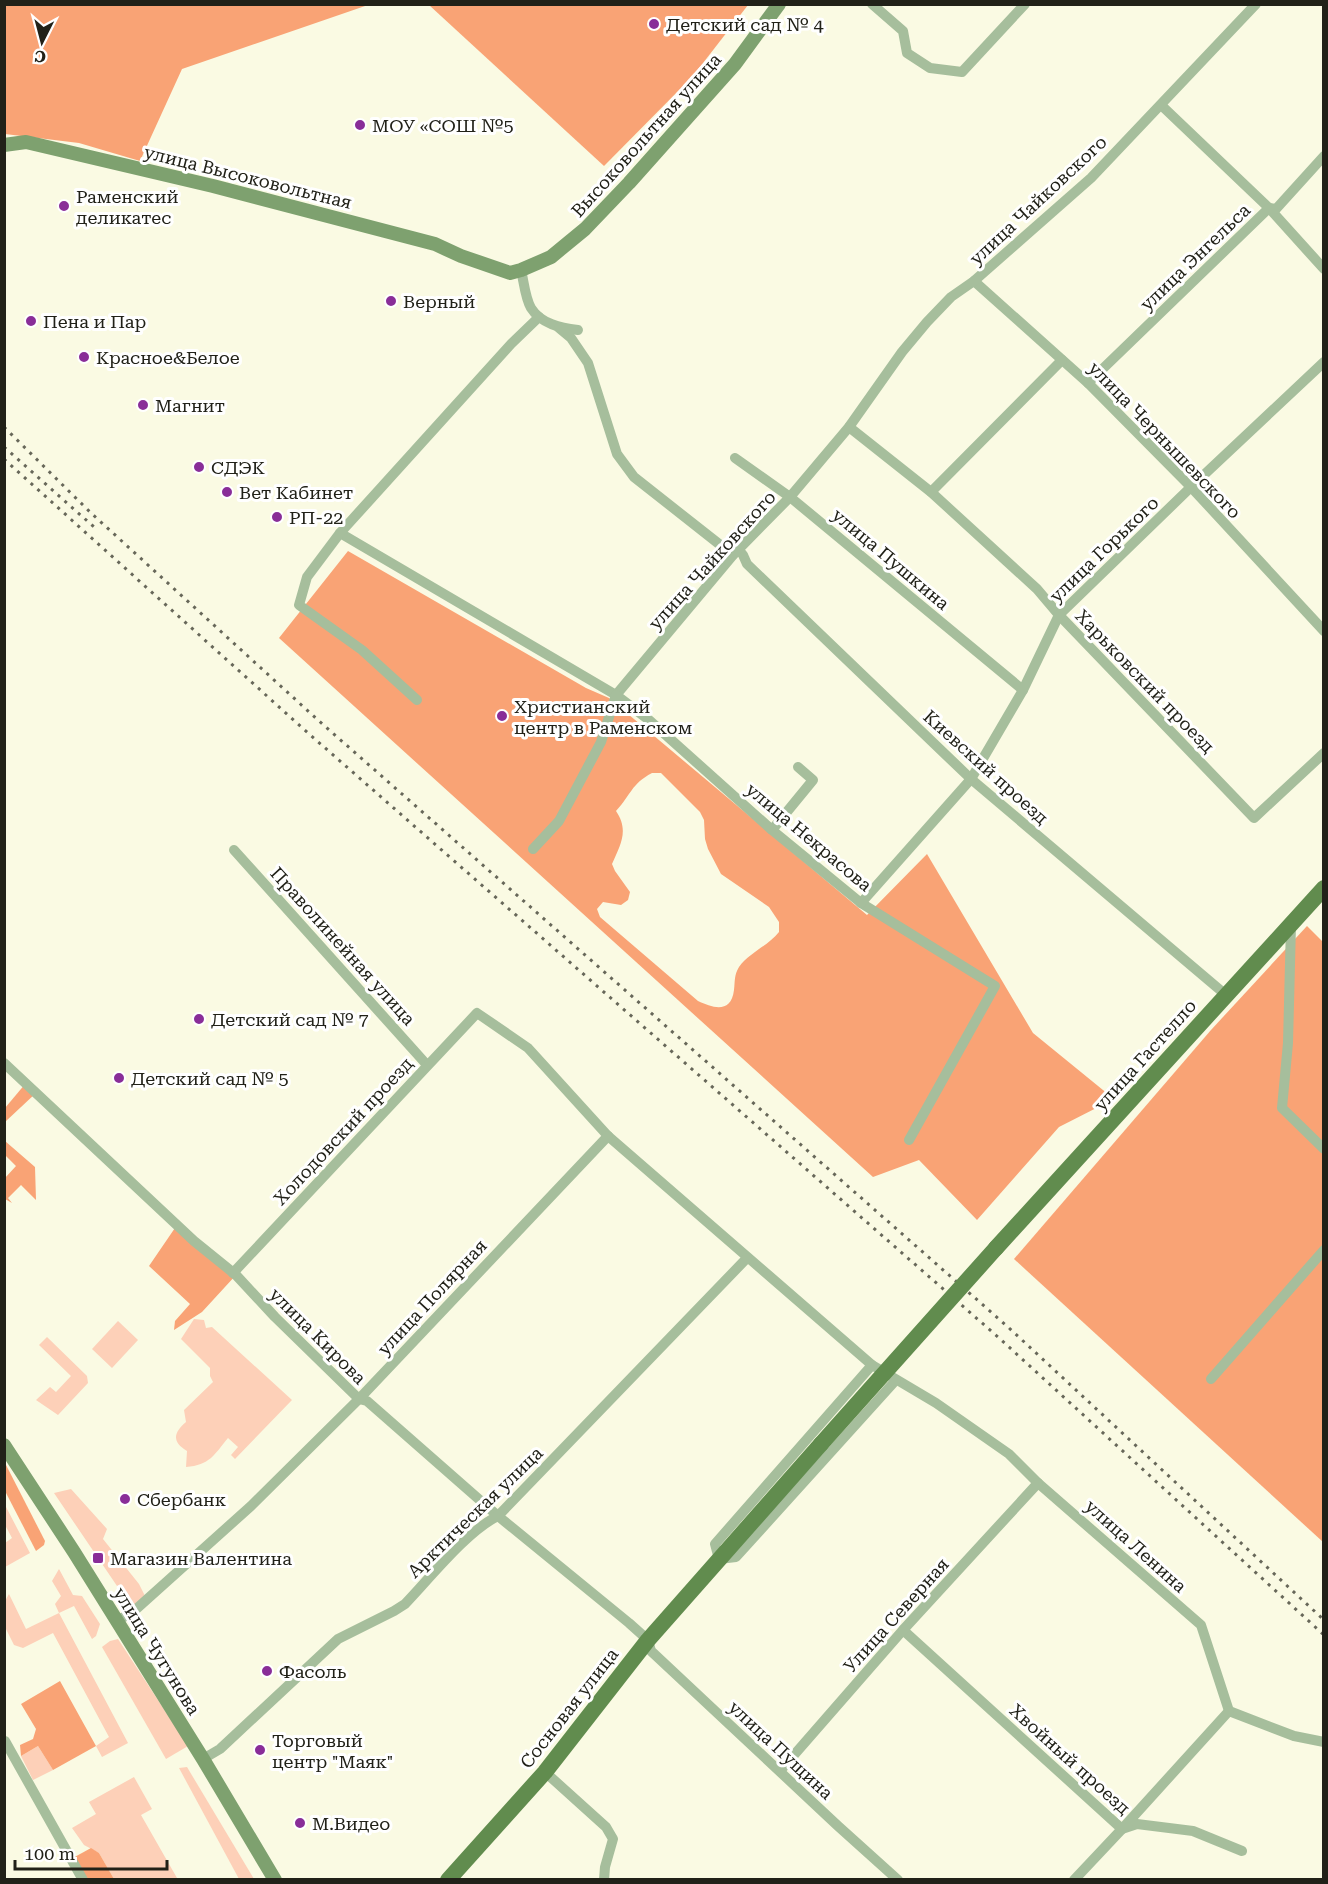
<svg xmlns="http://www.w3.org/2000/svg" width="1328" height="1884" font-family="'Roboto Serif',serif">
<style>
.green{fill:#fdd0b8}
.forest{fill:#f9a375;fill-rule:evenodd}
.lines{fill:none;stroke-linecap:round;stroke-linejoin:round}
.street{stroke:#a6be9c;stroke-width:10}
.secondary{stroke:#7ea16f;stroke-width:14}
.primary{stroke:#618c4e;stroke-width:16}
.rail{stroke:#676759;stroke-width:3;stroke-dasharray:3 6;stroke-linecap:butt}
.primary-bridge{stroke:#618c4e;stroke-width:16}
.poi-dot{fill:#892d98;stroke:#fff;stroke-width:2}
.labels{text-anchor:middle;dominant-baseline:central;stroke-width:6;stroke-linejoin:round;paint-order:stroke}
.poi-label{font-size:18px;fill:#212118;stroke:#fff;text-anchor:start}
.street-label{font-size:18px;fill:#212118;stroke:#fff}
</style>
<rect width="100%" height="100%" fill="#fafae3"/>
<g class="green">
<path d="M194 1319 204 1320 206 1328 212 1327 292 1400 235 1459 231 1455 238 1447 228 1438C214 1455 210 1465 186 1467L187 1451C172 1442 173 1433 186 1422L184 1410 213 1382 210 1376V1368L181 1339Z"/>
<path d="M118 1321 138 1340 112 1368 92 1349Z"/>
<path d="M47 1337 87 1376 88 1383 58 1415 36 1400 50 1387 56 1392 71 1376 39 1345Z"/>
<path d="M71 1489 107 1529 103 1539 139 1584 147 1600 134 1611 54 1493Z"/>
<path d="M5 1505 30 1553 5 1567V1543L12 1538 5 1525Z"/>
<path d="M59 1569 73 1595 82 1596 100 1624 96 1636 92 1639 74 1606 59 1613 128 1743 102 1757 96 1746 109 1737 53 1633 23 1648 14 1645 5 1627V1601L9 1594 26 1629 59 1613 55 1604 61 1596 52 1581Z"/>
<path d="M118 1639 188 1746 166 1759 102 1647 110 1641Z"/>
<path d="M38 1746 53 1770 33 1780 21 1756Z"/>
<path d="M187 1767 254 1879H239L179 1768Z"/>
<path d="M134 1777 152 1809 141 1815 177 1878 174 1880 114 1879 99 1853 84 1845 72 1828 96 1814 89 1802Z"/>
</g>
<g class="forest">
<path d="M5 5H368L182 69 140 161 79 143 5 134Z"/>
<path d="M429 5H748L693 76 604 166Z"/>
<path d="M348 551 586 688 609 698 867 915 927 854 1033 1033 1114 1099 1059 1127 977 1220 919 1160 873 1177 279 638ZM652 773H661L700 812 704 820 705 839 708 849 721 874 769 907 779 922V932C768 946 750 952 739 967 734 975 735 981 734 990 731 1014 713 1008 698 1001L600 917 597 909 603 902 621 905 628 900 630 892 615 871 612 864C621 844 629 830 616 811 631 795 631 784 652 773Z"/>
<path d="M1307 926 1324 943 1323 1542 1014 1259 1211 1030Z"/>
<path d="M26 1083 36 1093 5 1122V1108Z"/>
<path d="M5 1141 35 1167 36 1200 21 1185 8 1198 12 1203 5 1199V1178L16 1166 5 1155Z"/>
<path d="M177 1225 236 1275 202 1312 174 1330 175 1321 190 1304 149 1266Z"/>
<path d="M5 1463 45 1541 44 1545 36 1551 5 1491Z"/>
<path d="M60 1681 96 1746 53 1770 38 1746 21 1756 20 1745 33 1739 36 1729 21 1704Z"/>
<path d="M91 1848 99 1853 114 1879H83L71 1859Z"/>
</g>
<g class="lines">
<g class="street">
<path d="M872 4 903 31 907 53 930 68 962 72 1025 4"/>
<path d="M1161 105 1269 208 1324 269"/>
<path d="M521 270C524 282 525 298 531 308 541 324 561 328 578 330"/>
<path d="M974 281 1088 383 1191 487 1324 631"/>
<path d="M559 328 571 338 588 363 617 454 634 477 733 555"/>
<path d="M1088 383 1269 208 1276 209 1324 156"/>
<path d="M849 427 931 492 1037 589 1059 615 1254 818 1324 753"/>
<path d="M735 458 790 497 1023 690"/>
<path d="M931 492 1062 360"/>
<path d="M340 533 616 695 733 555 790 497 849 427 902 352 927 322 951 297 974 281 1091 178 1256 4"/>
<path d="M739 550 743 555 747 564 971 779 1226 995"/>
<path d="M417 700 362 650 299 605 307 577 340 533 511 344 539 317"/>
<path d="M772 830 813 780 798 767"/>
<path d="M533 849 559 821 601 742 616 695 649 720 772 830 861 903 995 986 909 1140"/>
<path d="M234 850 427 1065"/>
<path d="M861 903 971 779 1023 690 1059 615 1191 487 1324 362"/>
<path d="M1291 925 1288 1043 1282 1108 1324 1149"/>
<path d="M4 1063 194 1241 236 1275 275 1317 359 1399 367 1401 498 1516 629 1623 648 1640 651 1651 838 1826 898 1880"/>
<path d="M233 1273 477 1013 528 1048 608 1136 872 1365 936 1403 1009 1454 1038 1483 1201 1625 1229 1711"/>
<path d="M872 1365 715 1544 719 1559 736 1557 896 1380"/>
<path d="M1211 1379 1324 1250"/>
<path d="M117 1621 134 1611 251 1506 359 1399 608 1136"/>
<path d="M903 1630 1122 1829 1137 1824 1193 1831 1242 1851"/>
<path d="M1229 1711 1294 1736 1324 1742"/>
<path d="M5 1741 83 1880"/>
<path d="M203 1759 220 1749 338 1639 394 1611 405 1604C430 1578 467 1531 498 1516L747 1258"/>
<path d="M780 1771 903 1630 1038 1483"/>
<path d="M545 1772 606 1827 613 1839 605 1867 604 1880"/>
<path d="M1074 1880 1122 1829 1229 1711"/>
</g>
<g class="secondary">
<path d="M4 145 26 142 213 186 435 244 461 256 510 273 521 270 551 257 585 229 629 183 735 64 779 4"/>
<path d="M4 1445 74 1552 203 1759 275 1880"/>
</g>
<g class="primary">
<path d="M996 1248 1324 888"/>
<path d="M448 1880 545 1772 648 1640 821 1444"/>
</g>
<g class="rail">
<path d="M4 427 91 513 319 721 1008 1327 1324 1620"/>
<path d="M4 447 94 527"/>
<path d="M4 459 308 733 998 1337 1324 1635"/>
</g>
<path class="primary-bridge" d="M821 1444 996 1248"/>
</g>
<g class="poi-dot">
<circle cx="654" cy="24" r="6"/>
<circle cx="360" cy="125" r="6"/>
<circle cx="64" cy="206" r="6"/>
<circle cx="391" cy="301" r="6"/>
<circle cx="31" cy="321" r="6"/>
<circle cx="84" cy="357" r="6"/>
<circle cx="143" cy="405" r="6"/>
<circle cx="199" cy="467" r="6"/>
<circle cx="227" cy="492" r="6"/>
<circle cx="277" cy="517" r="6"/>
<circle cx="502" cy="716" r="6"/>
<circle cx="199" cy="1019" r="6"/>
<circle cx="119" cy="1078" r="6"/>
<circle cx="125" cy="1499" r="6"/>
<rect x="92" y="1552" width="12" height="12" rx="3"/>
<circle cx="267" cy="1671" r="6"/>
<circle cx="260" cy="1750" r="6"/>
<circle cx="300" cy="1823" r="6"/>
</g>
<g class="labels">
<g class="poi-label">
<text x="666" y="24">Детский сад № 4</text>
<text x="372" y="125">МОУ «СОШ №5</text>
<text x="76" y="196">Раменский<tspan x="76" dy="21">деликатес</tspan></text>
<text x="403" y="301">Верный</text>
<text x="43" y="321">Пена и Пар</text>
<text x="96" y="357">Красное&amp;Белое</text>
<text x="155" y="405">Магнит</text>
<text x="211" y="467">СДЭК</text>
<text x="239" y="492">Вет Кабинет</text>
<text x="289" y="517">РП-22</text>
<text x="514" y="706">Христианский<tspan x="514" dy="21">центр в Раменском</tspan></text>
<text x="211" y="1019">Детский сад № 7</text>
<text x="131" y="1078">Детский сад № 5</text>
<text x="137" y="1499">Сбербанк</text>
<text x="110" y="1558">Магазин Валентина</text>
<text x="279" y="1671">Фасоль</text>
<text x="272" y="1740">Торговый<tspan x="272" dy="21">центр "Маяк"</tspan></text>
<text x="312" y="1823">М.Видео</text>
</g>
<g class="street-label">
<text transform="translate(646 135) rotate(-48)">Высоковольтная улица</text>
<text transform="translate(248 177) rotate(14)">улица Высоковольтная</text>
<text transform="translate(1038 200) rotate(-43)">улица Чайковского</text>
<text transform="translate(1195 257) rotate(-44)">улица Энгельса</text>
<text transform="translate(1165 440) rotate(46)">улица Чернышевского</text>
<text transform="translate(1104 549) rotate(-44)">улица Горького</text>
<text transform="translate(891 559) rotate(40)">улица Пушкина</text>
<text transform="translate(712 560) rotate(-48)">улица Чайковского</text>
<text transform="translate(1145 681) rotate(46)">Харьковский проезд</text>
<text transform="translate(986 767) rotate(42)">Киевский проезд</text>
<text transform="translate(809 837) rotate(40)">улица Некрасова</text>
<text transform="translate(343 946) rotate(48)">Праволинейная улица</text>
<text transform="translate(1145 1055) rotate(-48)">улица Гастелло</text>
<text transform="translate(343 1131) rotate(-47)">Холодовский проезд</text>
<text transform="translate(432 1297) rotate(-47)">улица Полярная</text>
<text transform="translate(318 1336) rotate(45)">улица Кирова</text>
<text transform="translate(475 1512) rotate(-44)">Арктическая улица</text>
<text transform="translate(1136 1546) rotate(42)">улица Ленина</text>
<text transform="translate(896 1615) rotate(-48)">Улица Северная</text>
<text transform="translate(157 1651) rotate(58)">улица Чугунова</text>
<text transform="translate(569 1708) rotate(-52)">Сосновая улица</text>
<text transform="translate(781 1750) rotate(43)">улица Пущина</text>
<text transform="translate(1070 1759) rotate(42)">Хвойный проезд</text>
</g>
</g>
<rect width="1328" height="1884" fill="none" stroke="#212118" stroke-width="12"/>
<g transform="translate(42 42) rotate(186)" stroke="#ffffff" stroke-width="4.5" paint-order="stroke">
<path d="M0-4.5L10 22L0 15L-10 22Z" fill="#212118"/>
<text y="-9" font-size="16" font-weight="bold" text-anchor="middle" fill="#212118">С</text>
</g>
<path d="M15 1860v9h152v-9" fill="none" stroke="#212118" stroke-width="3"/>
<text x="24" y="1860" font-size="18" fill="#212118" stroke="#ffffff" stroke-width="4.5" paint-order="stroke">100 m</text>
</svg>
